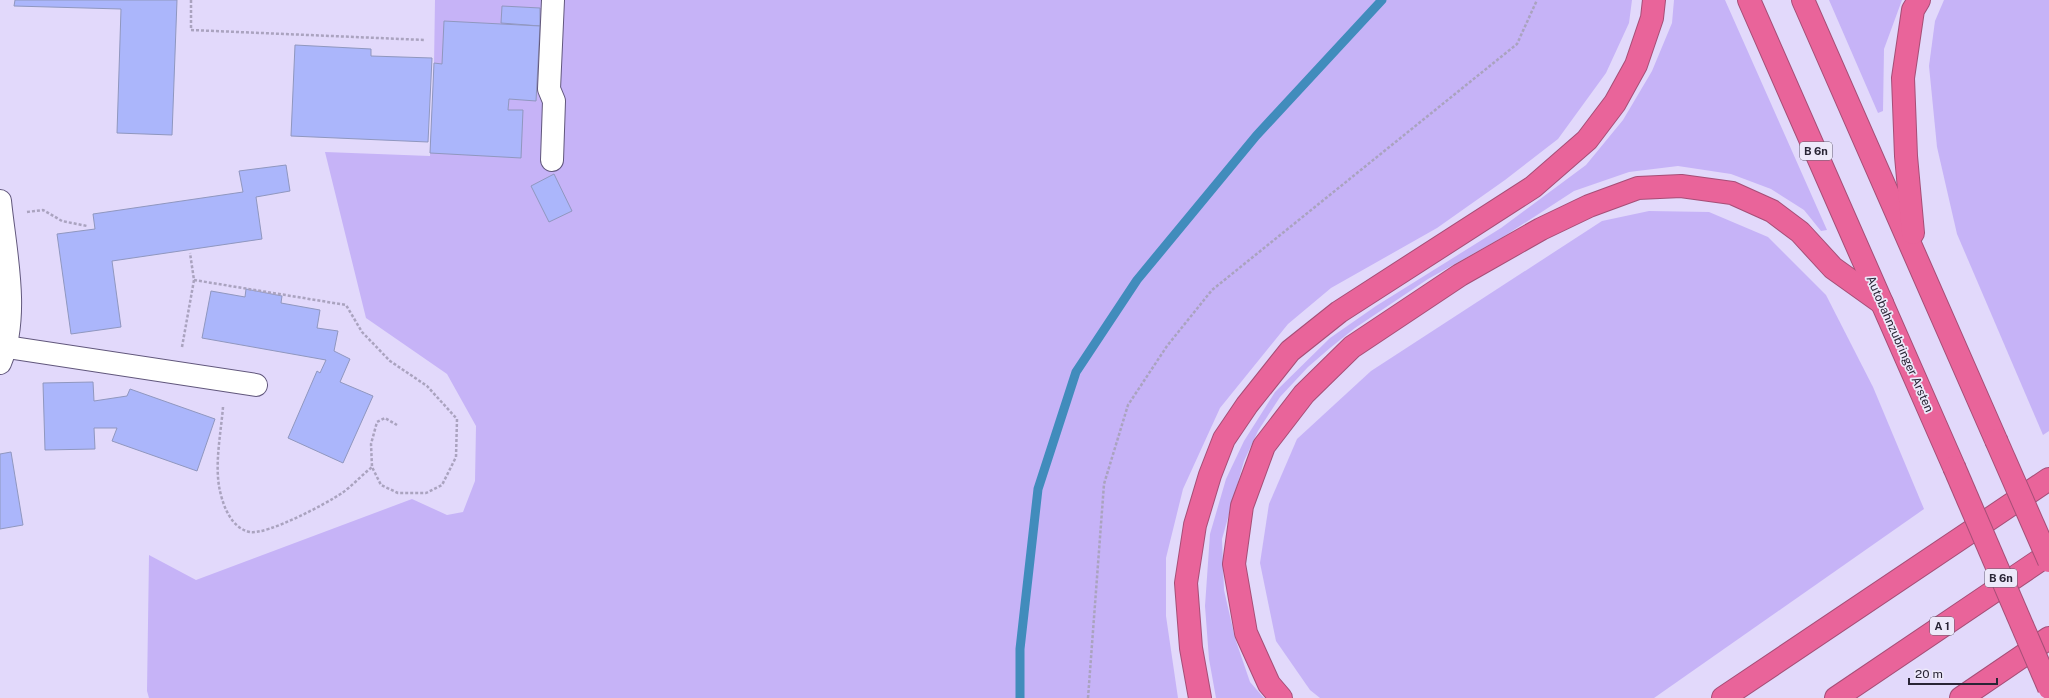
<svg xmlns="http://www.w3.org/2000/svg" width="2049" height="698" font-family="'Public Sans',sans-serif">
<style>
.green{fill:#c6b3f7}
.lines{fill:none;stroke-linecap:round;stroke-linejoin:round}
.stream{stroke:#418cbc;stroke-width:9}
.building{fill:#abb6fb;stroke:#9097bf}
.minor-casing{stroke:#61577c;stroke-width:24}
.highway-casing{stroke:#a64e77;stroke-width:24}
.path{stroke:#aaa3bf;stroke-width:2.5;stroke-dasharray:3 2;stroke-linecap:butt}
.minor{stroke:#fff;stroke-width:22}
.highway{stroke:#e9649a;stroke-width:22}
.highway-bridge-casing{stroke:#a64e77;stroke-width:24;stroke-linecap:butt}
.highway-bridge{stroke:#e9649a;stroke-width:22}
.labels{text-anchor:middle;dominant-baseline:central;stroke-width:3.5;stroke-linejoin:round;paint-order:stroke}
.shield{fill:#ede9fa;stroke:#646070;stroke-width:1}
.shield-label{font-size:11px;font-weight:bold;fill:#292535}
.street-label{font-size:12px;fill:#292535;stroke:#ede9fa}
</style>
<rect width="100%" height="100%" fill="#e2d9fb"/>
<g class="green">
<path d="M435 0H1632L1629 23 1606 73 1558 139 1505 180 1437 228 1331 288 1288 324 1220 408 1183 489 1166 558V616L1178 698H149L147 691 149 555 196 580 412 499 447 515 463 512 475 481 476 426 447 374 366 318 325 152 430 156 434 65Z"/>
<path d="M1674 0H1725L1827 230 1821 231 1804 210 1771 189 1731 174 1678 166 1629 172 1574 191 1503 237 1428 279 1355 328 1330 348 1308 367 1280 397 1258 431 1244 461 1222 539 1224 590 1235 638 1250 682 1264 698H1216L1209 659 1205 606 1210 534 1226 479 1244 441 1275 392 1330 338 1376 306 1501 228 1586 165 1623 120 1652 71 1672 23Z"/>
<path d="M1829 0H1902L1884 49 1883 111 1878 113Z"/>
<path d="M1944 0H2049V431L2043 435 1957 234 1937 147 1929 66 1935 21Z"/>
<path d="M1649 211 1709 212 1768 237 1826 295 1873 387 1924 509 1654 698H1320L1310 690 1276 641 1260 563 1269 504 1297 439 1371 371 1602 221Z"/>
</g>
<g class="lines">
<path class="stream" d="M1020 698V649L1038 489 1076 372 1137 280 1256 136 1382 0"/>
</g>
<g class="building">
<path d="M15 0H177L172 135 117 133 121 9 14 6Z"/>
<path d="M502 6 540 8V26L501 23Z"/>
<path d="M444 21 540 26 536 101 509 99 508 110H523L521 158 430 153 434 63 442 64Z"/>
<path d="M295 45 371 49V56L432 58 428 142 291 136Z"/>
<path d="M286 165 290 191 256 197 262 239 112 261 121 327 71 334 57 234 95 229 93 214 243 192 239 171Z"/>
<path d="M554 174 572 211 549 222 531 186Z"/>
<path d="M246 289 282 296 281 303 320 310 317 328 338 331 334 351 350 359 340 382 373 396 343 463 288 438 317 371 320 373 326 360 202 338 211 291 245 297Z"/>
<path d="M93 382 94 401 127 396 130 389 215 419 197 471 112 441 117 428H94L95 449 45 450 43 383Z"/>
<path d="M11 452 23 525 0 529V454Z"/>
</g>
<g class="lines">
<defs>
<g id="minor">
<path d="M552 160 554 101 549 89 553 0"/>
<path d="M0 201C5 251 20 315 0 363"/>
<path d="M7 347 256 385"/>
</g>
<g id="highway">
<path d="M1749 0 1954 467"/>
<path d="M1803 0 1996 440"/>
<path d="M1913 233 1906 156 1903 78 1913 10 1919 0"/>
<path d="M1200 698 1191 648 1186 583 1195 525 1210 475 1224 439 1247 405 1290 351 1339 312 1533 187 1587 140 1615 103 1636 65 1652 18 1654 0"/>
<path d="M1281 698 1269 684 1246 633 1234 564 1242 506 1264 446 1304 394 1352 347 1460 275 1541 229 1589 206 1638 188 1681 186 1732 193 1772 211 1800 232 1833 268 1882 303"/>
<path d="M1723 698 2049 479"/>
<path d="M1836 698 2049 554"/>
<path d="M1961 698 2049 638"/>
</g>
</defs>
<use href="#minor" class="minor-casing"/>
<use href="#highway" class="highway-casing"/>
<g class="path">
<path d="M191 0V30L425 40"/>
<path d="M27 212 43 210 62 221 87 226"/>
<path d="M194 280 346 305 362 332 390 361 427 386 457 419 456 457 442 485 426 493H398L381 485 372 467 371 444 377 422 385 418 397 425"/>
<path d="M182 347 194 280 190 253"/>
<path d="M223 407C221 432 215 461 219 486 222 503 230 528 250 532 267 535 326 504 342 493 352 486 362 475 372 467"/>
<path d="M1088 698 1104 484 1128 405 1167 346 1212 290 1517 44 1537 0"/>
</g>
<use href="#minor" class="minor"/>
<use href="#highway" class="highway"/>
<defs>
<g id="highway-bridge">
<path d="M1996 440 2049 561"/>
<path d="M1954 467 2049 688"/>
</g>
</defs>
<use href="#highway-bridge" class="highway-bridge-casing"/>
<use href="#highway-bridge" class="highway-bridge"/>
</g>
<g class="labels">
<g class="shield">
<rect x="1800" y="142" width="32" height="18" rx="3"/>
<rect x="1985" y="569" width="32" height="18" rx="3"/>
<rect x="1930" y="617" width="24" height="18" rx="3"/>
</g>
<g class="shield-label">
<text x="1816" y="151">B 6n</text>
<text x="2001" y="578">B 6n</text>
<text x="1942" y="626">A 1</text>
</g>
<g class="street-label">
<text transform="translate(1900 344) rotate(66)">Autobahnzubringer Arsten</text>
</g>
</g>
<path d="M1909 678v6h88v-6" fill="none" stroke="#292535" stroke-width="2"/>
<text x="1915" y="678" font-size="12" fill="#292535" stroke="#ede9fa" stroke-width="3" paint-order="stroke">20 m</text>
</svg>
